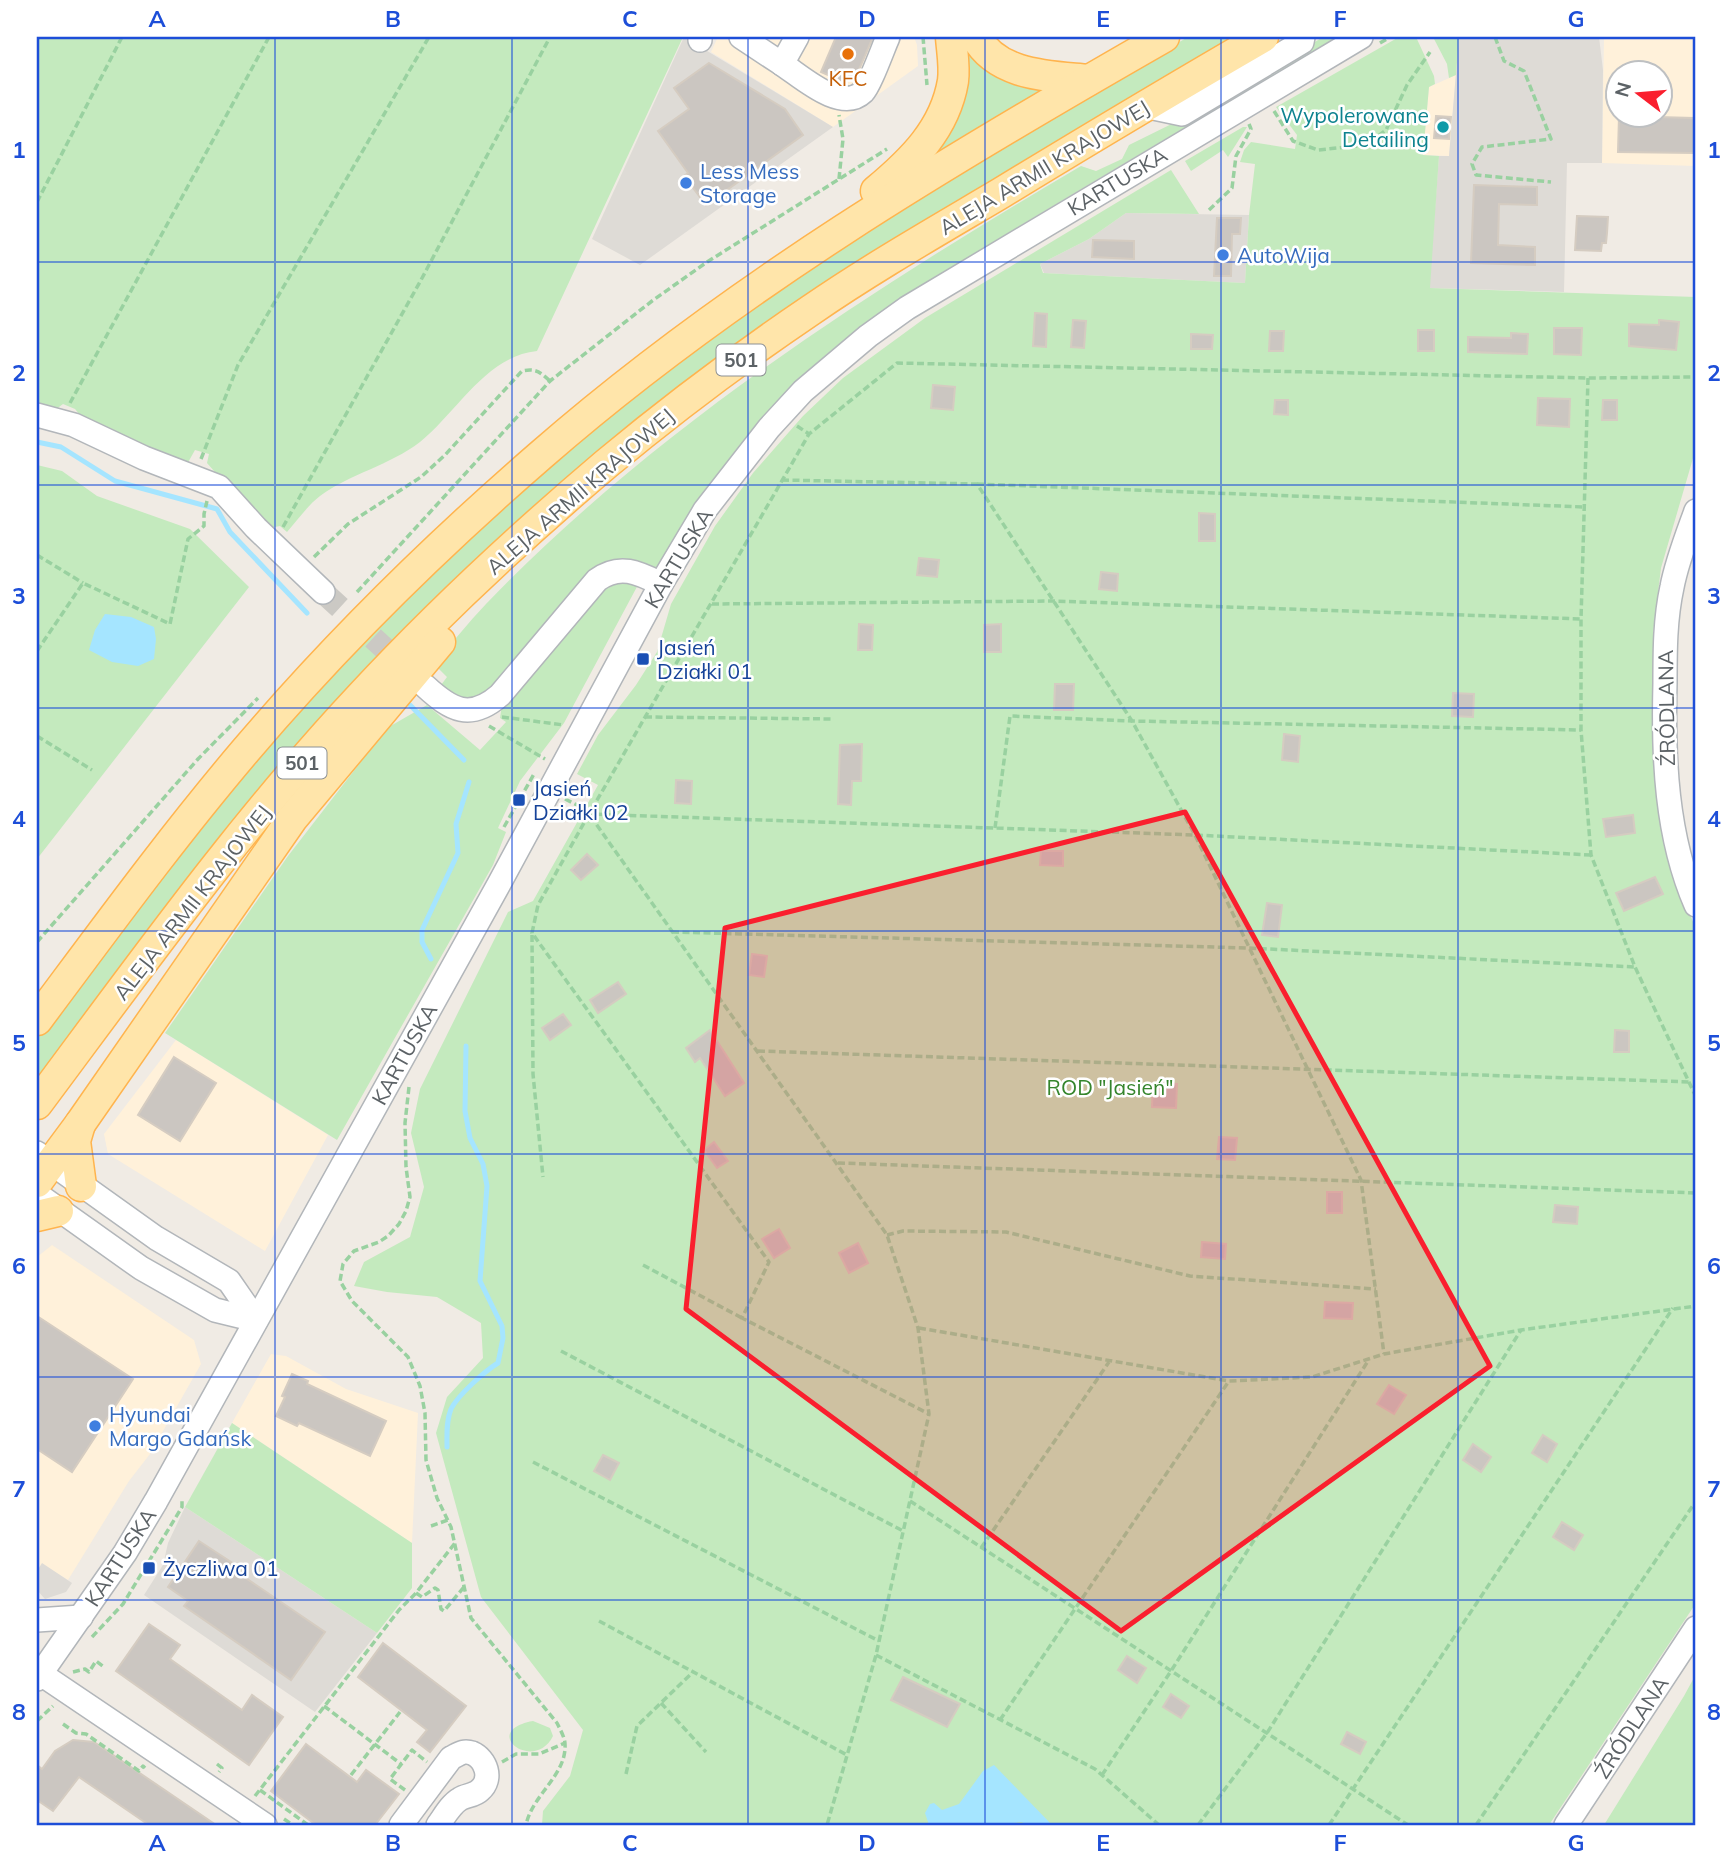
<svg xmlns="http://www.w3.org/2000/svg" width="1733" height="1862" font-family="Mulish,sans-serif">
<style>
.commercial{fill:#fff1da;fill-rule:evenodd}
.industrial{fill:#dedbd6}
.green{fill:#c4eabe}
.water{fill:#a5e5ff}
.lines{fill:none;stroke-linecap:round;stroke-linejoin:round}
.stream{stroke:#a5e5ff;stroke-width:5}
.building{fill:#cbc6c1;stroke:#d5ccc1;stroke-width:2}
.minor-tunnel{stroke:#cbc9c4;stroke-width:23;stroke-dasharray:23 11;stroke-linecap:butt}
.minor-casing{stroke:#b2b6ba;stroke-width:26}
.major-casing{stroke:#ffb44e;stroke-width:33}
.path{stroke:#99d1a0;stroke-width:3.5;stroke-dasharray:7 3.5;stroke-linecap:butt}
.minor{stroke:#fff;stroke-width:23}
.major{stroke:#ffe5aa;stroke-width:30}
.marked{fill:#fa1f2e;fill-opacity:0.2;stroke:#fa1f2e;stroke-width:5;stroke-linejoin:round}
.grid{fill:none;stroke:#1d4ed8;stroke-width:2;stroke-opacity:0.55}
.food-dot{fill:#e8710a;stroke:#fff;stroke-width:2.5}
.culture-dot{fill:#0f9aa8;stroke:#fff;stroke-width:2.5}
.shop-dot{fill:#3f7fe0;stroke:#fff;stroke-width:2.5}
.transit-dot{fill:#1a4fb4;stroke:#fff;stroke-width:2.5}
.labels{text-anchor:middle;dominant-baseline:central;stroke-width:5;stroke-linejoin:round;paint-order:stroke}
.shield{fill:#fff;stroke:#8d9194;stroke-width:2}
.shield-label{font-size:19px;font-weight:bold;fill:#5c6266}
.food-label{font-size:21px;fill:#c56008;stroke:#fff}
.culture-label{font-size:21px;fill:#0d838f;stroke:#fff;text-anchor:end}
.street-label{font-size:21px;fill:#5c6266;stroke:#fff}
.shop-label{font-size:21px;fill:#366cbe;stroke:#fff;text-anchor:start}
.transit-label{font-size:21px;fill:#164399;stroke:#fff;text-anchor:start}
.park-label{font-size:21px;fill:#35852c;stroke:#fff}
.neatline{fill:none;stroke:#1d4ed8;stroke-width:2.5}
.grid-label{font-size:23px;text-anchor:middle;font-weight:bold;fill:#1d4ed8}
</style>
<rect width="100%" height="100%" fill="#f0ebe4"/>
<g class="commercial">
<path d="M718 37H914L917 45 918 66 833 127 711 52Z"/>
<path d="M1604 37H1696V166L1602 163ZM1618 74H1660V116H1618Z"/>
<path d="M1456 75 1449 156 1423 155 1429 87Z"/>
<path d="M176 1040 328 1135 265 1251 108 1154 104 1134Z"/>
<path d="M52 1245 194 1340 201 1364 150 1454 129 1481 68 1580 42 1564 37 1571V1257Z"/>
<path d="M271 1354 286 1356 346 1389 418 1413 412 1543 232 1423Z"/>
</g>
<g class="industrial">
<path d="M684 37 833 127 640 265 592 239Z"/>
<path d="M1459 37H1599L1603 70 1602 163H1567L1564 292 1429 288 1439 156H1449Z"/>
<path d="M1126 213 1249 215 1245 283 1044 273 1040 264 1089 239Z"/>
<path d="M185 1507 377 1633 315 1712 144 1595 163 1565 168 1543Z"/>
<path d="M42 1563 72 1583 66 1592 45 1599 37 1590V1571Z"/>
</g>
<g class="green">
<path d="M37 37H683L537 351C486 356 457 412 420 442 390 465 350 474 320 496 307 506 297 521 287 532L280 526 265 529 207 463 209 454 195 450 186 466 80 415 75 409 63 404 55 410 37 406Z"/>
<path d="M959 37 1051 86 929 159Z"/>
<path d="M1188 37H1244L565 487 37 1081V1035L177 852 302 703 399 601 545 464 670 365 808 267 988 153Z"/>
<path d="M1323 37H1343C1231 100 1120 165 1010 232 941 275 866 316 806 373 747 430 703 503 656 570L631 563 494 694 455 701 438 689 447 677 434 664C451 644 468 623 486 604 655 428 872 289 1081 166L1096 171 1122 159 1129 145 1204 108 1213 109 1277 72 1279 64Z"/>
<path d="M1399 37H1416L1434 76 1435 84 1429 87 1423 155 1439 156 1430 288 1696 297V448L1661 568 1653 634 1655 729 1684 900 1696 929V1603L1549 1825H542L543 1811 570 1776 583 1730 481 1597 436 1433 447 1397 483 1358 481 1323 437 1297 387 1292 354 1286 364 1262 410 1237 424 1187 411 1133 420 1089 508 912 533 901 598 785 577 774 598 735 636 685 657 652 671 604 715 526 753 473 803 416 843 378 925 318 1171 170 1199 214 1126 213 1089 239 1040 264 1043 273 1245 283 1249 215 1255 164 1240 162 1244 150 1251 142 1295 149 1297 135 1276 107Z"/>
<path d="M1433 37H1459L1456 75 1449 78 1447 64Z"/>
<path d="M1243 127H1247L1228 157 1223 150 1191 171 1185 161Z"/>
<path d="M37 465 62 471 97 496 190 529 249 587 37 859Z"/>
<path d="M622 578 639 583 564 723 520 781 498 828 506 832 493 865 337 1140 165 1033 288 856 387 728 427 705 480 750 506 722 500 718 502 705 603 587Z"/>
<path d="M232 1423 412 1543V1588L377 1633 185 1507Z"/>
<path d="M1696 1674V1825H1604L1684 1696Z"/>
<path d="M533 1721 550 1728 553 1736C534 1774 478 1731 533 1721Z"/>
</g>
<g class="water">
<path d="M105 614 131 617 154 627 156 639 154 659 138 666 112 662 89 650 95 630Z"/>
<path d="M994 1765 1052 1825H1030L1021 1822 997 1825H929L925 1813 930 1804 934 1803 942 1810 959 1804 983 1771Z"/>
</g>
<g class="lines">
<g class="stream">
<path d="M37 442 61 447 115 481 217 509 230 532 307 613"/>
<path d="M410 705 464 760"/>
<path d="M431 959 422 942V930L458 853 456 824 469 782"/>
<path d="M447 1447C447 1435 446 1421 451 1409 458 1395 485 1371 498 1363L503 1338 502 1326 480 1281 487 1186 483 1164 470 1138 465 1111 466 1046"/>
</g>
</g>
<g class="building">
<path d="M836 37H873L855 79 849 76 846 83 821 72Z"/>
<path d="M709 63 785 109 803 135 706 205 684 176 688 173 658 131 689 109 674 88Z"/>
<path d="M1436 116 1451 117 1449 139 1434 138Z"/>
<path d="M1619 116 1694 118V153L1618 152Z"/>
<path d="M1474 185 1537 187V205L1499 204 1498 245 1535 247V265L1471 263Z"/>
<path d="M1577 216 1608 217 1607 233 1606 243H1602L1601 251 1575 250Z"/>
<path d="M1217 218H1241L1240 234H1232L1231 276H1214Z"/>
<path d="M1093 240 1134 241V259L1092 257Z"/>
<path d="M1035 313 1047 314 1046 347 1033 346Z"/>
<path d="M1073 320 1086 321 1084 348 1071 347Z"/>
<path d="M1659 320 1679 322 1676 350 1629 346V324L1659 325Z"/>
<path d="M1554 328H1582L1581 355 1554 354Z"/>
<rect x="1418" y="330" width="16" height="21"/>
<path d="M1270 331H1284L1283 351H1269Z"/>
<path d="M1511 333 1528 334 1527 354 1468 352V337L1511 338Z"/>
<path d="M1191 334 1213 335 1212 349H1191Z"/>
<path d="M933 385 955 387 953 410 931 408Z"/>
<path d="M1538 398 1570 399 1569 427 1537 425Z"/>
<path d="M1275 400H1288V415L1274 414Z"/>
<path d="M1603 400H1617V420H1602Z"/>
<path d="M1199 513 1215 514V541H1199Z"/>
<path d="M919 558 939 560 937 577 917 575Z"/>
<path d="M1101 572 1118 574 1117 591 1099 589Z"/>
<path d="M859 624 873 625 872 650H858Z"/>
<path d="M1001 624V652H984V625Z"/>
<path d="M1055 684H1074L1073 710H1054Z"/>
<path d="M1453 693 1474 694 1473 717 1452 716Z"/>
<path d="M1284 734 1300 736 1298 762 1282 760Z"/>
<path d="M862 744 861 781H852L851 805 838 804 840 745Z"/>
<path d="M676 780 692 781 691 804 675 803Z"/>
<path d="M1633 815 1635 833 1606 837 1603 819Z"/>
<path d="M1041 851H1063V866L1040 865Z"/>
<path d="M587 854 598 865 581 880 571 870Z"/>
<path d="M1655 877 1663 894 1624 911 1616 893Z"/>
<path d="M1267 903 1282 905 1278 937 1262 935Z"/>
<path d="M752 954 767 956 764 977 749 975Z"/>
<path d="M618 982 626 994 598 1013 590 1000Z"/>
<path d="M563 1014 571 1025 550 1040 542 1028Z"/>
<path d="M710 1030 744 1083 725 1096 700 1058 695 1062 686 1048Z"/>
<path d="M1615 1030 1629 1031V1052H1614Z"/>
<path d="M174 1057 216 1083 180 1141 138 1115Z"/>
<path d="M1153 1083 1177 1084 1176 1108 1152 1107Z"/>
<path d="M1219 1137 1237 1138 1235 1160 1217 1159Z"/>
<path d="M714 1142 728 1161 717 1168 704 1150Z"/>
<rect x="1327" y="1192" width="15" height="21"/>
<path d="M1555 1205 1578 1207 1577 1224 1553 1222Z"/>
<path d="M779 1229 790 1248 774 1258 762 1239Z"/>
<path d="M1202 1242 1226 1244 1225 1259 1201 1257Z"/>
<path d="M858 1243 868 1263 849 1273 839 1253Z"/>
<path d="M1325 1302 1353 1303 1352 1319 1324 1318Z"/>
<path d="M37 1316 133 1379 72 1472 37 1449Z"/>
<path d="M292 1374 308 1381 307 1384 386 1421 370 1456 299 1423 297 1426 276 1416 285 1397 282 1396Z"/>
<path d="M1389 1385 1406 1395 1394 1414 1377 1404Z"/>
<path d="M1543 1435 1557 1444 1547 1462 1532 1453Z"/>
<path d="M1473 1444 1491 1457 1481 1472 1463 1460Z"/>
<path d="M603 1455 619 1463 610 1480 594 1471Z"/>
<path d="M1562 1522 1583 1535 1574 1550 1553 1537Z"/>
<path d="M199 1541 234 1564 231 1568 325 1632 291 1680 184 1606 188 1601 168 1587Z"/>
<path d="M149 1624 180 1645 170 1659 242 1710 252 1695 283 1717 249 1765 116 1671Z"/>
<path d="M383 1643 466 1706 430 1752 417 1742 427 1730 358 1677Z"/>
<path d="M1127 1656 1146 1668 1137 1683 1118 1670Z"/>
<path d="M903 1677 960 1704 947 1727 891 1700Z"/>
<path d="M1171 1694 1189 1706 1181 1718 1163 1707Z"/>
<path d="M1347 1732 1366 1742 1360 1754 1341 1744Z"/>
<path d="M73 1740 94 1742 216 1825H149L79 1777 53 1811 37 1800V1765L42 1769 55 1751Z"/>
<path d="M306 1744 357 1782 366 1770 399 1794 375 1825H316L271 1791Z"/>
</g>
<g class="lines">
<path class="minor-tunnel" d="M323 592 408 670"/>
<defs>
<g id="minor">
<path d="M741 37 782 64 797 37"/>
<path d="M700 40V37"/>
<path d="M782 64C802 77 841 113 863 92 870 85 883 48 888 37"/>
<path d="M1144 106 1182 114 1302 42 1303 37"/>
<path d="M37 415 74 425 144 458 219 487 256 528 323 592"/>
<path d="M1696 511C1687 536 1677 561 1672 587 1665 619 1665 651 1665 683 1663 757 1666 836 1696 905"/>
<path d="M425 686C451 710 470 721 500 695L597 580C620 563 639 573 661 584"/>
<path d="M37 1153 156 1238 229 1281 256 1320"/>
<path d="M37 1194 141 1268 215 1310 256 1320"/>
<path d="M37 1620 81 1617"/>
<path d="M41 1674 265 1825"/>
<path d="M37 1679 125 1553 156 1501 499 884 661 584 705 510 769 428 803 391 868 336 907 308 1361 37"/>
<path d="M401 1825 451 1758C459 1754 463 1750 472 1753 486 1759 493 1779 480 1790 474 1796 466 1795 460 1799 451 1804 444 1817 438 1825"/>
<path d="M1566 1825 1696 1628"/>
</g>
<g id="major">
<path d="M976 37C998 76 1049 76 1088 80"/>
<path d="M876 191C912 161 945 129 953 81 955 67 952 51 951 37"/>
<path d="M37 1020C105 929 172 837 246 750 336 644 436 546 541 455 730 290 947 161 1164 37"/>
<path d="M37 1104C140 966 242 823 360 697 437 614 520 537 606 464 672 409 740 358 811 310 872 268 937 231 1001 193 1088 140 1175 88 1263 37"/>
<path d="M80 1124 75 1141 81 1186"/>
<path d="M37 1182 80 1124 292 819 440 642"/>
<path d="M37 1216 58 1211"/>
</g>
</defs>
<use href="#minor" class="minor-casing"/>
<use href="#major" class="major-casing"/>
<g class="path">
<path d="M923 37 927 85"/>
<path d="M1495 37 1504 61 1524 71 1551 139 1482 147 1472 164 1476 175 1551 182"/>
<path d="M1380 43 1390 37"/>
<path d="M1274 111 1293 141 1318 150 1366 145 1386 130 1407 85 1430 52"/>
<path d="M839 179 843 139 839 115"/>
<path d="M37 202 122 37"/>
<path d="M1209 210 1232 188 1236 156 1251 129 1249 124"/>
<path d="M1588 378 1581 619V730L1591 855 1635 967 1696 1097"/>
<path d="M70 403 269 37"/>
<path d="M797 426 809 434"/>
<path d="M201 459 238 365 429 37"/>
<path d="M782 480 977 484 1132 721 1195 835 1361 1180 1384 1354"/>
<path d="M977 484 1585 507"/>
<path d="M283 527 421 280 550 37"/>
<path d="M37 555 83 583"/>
<path d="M314 557 348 524 421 477 445 455 522 371C536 368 540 372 550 381"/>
<path d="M357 592 550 381 652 301 707 262 887 149"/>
<path d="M712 604 1053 601 1581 619"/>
<path d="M37 651 83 583 170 624 188 539 204 526V514L207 501"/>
<path d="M502 717 564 725"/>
<path d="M645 717 834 719"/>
<path d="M489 726 545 759"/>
<path d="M37 736 92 770"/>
<path d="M565 799 585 809 589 814 887 1235 918 1328 929 1414 876 1655 827 1825"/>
<path d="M589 814 538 905 532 933 769 1262 742 1318 929 1414"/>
<path d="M504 827 534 774"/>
<path d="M995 828 1010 716 1132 721 1581 730"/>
<path d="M1591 855 1195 835 589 814 809 434 897 363 1588 378 1696 377"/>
<path d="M672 932 1248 948 1635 967"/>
<path d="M532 935 533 1074 543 1177"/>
<path d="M37 942 198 759 258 698"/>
<path d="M758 1051 1690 1082"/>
<path d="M409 1087 405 1123 406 1167 410 1197 406 1211 399 1224 388 1236 379 1242 354 1251 343 1264 340 1281 352 1301 408 1357 420 1386 425 1413 426 1460 437 1498 451 1527 471 1618 557 1723C560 1729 565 1738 565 1744 567 1775 532 1795 526 1825"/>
<path d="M838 1163 1696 1193"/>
<path d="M887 1235 903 1231 1006 1232 1190 1276 1376 1289"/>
<path d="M643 1265 742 1318"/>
<path d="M919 1328 1229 1381 1312 1377 1384 1354 1521 1330 1696 1306"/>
<path d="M561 1351 903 1531"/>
<path d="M533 1462 879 1641"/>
<path d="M910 1501 1408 1825"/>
<path d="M431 1526 448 1520"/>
<path d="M981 1548 1109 1362"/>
<path d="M416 1593 422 1597 435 1588 438 1590 441 1609 444 1611 464 1587"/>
<path d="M599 1621 847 1755"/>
<path d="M92 1637 123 1604 182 1507V1498"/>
<path d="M876 1655 1095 1769 1159 1825"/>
<path d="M73 1672 85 1669 89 1672 96 1661 104 1667"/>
<path d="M661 1703 706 1752"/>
<path d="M324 1706 401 1764"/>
<path d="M1000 1720 1229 1381"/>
<path d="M37 1721 53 1706"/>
<path d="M63 1724 76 1733 86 1734 139 1771 143 1766 145 1768"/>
<path d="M502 1762 516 1754H539L565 1743"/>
<path d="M217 1764 222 1768 219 1772"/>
<path d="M626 1774 637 1726 693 1672"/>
<path d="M351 1775 400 1712"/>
<path d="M1102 1775 1171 1671 1368 1361"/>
<path d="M260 1790 308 1825"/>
<path d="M405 1790 390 1779 412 1750 427 1762"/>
<path d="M255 1796 399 1610 416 1593 455 1543"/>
<path d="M284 1819 293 1825"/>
<path d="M1198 1825 1267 1733 1521 1330"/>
<path d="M1329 1825 1673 1308"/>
<path d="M1476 1825 1696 1501"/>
<path d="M1694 1825 1696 1822"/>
</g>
<use href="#minor" class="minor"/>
<use href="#major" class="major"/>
</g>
<path class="marked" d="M1185 812 1490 1366 1121 1631 686 1309 725 928Z"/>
<path class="grid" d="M275 37V1825M512 37V1825M748 37V1825M985 37V1825M1221 37V1825M1458 37V1825M37 262H1696M37 485H1696M37 708H1696M37 931H1696M37 1154H1696M37 1377H1696M37 1600H1696"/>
<circle class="food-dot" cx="848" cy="54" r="7"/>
<circle class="culture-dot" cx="1443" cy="127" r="7"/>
<g class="shop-dot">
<circle cx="686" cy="183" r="7"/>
<circle cx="1223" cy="255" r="7"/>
<circle cx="95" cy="1426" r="7"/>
</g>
<g class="transit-dot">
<rect x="636" y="652" width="14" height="14" rx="3.5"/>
<rect x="512" y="793" width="14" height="14" rx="3.5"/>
<rect x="142" y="1561" width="14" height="14" rx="3.5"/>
</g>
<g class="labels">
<g class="shield">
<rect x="716.5" y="344.5" width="49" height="31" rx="5"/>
<rect x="277.5" y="747.5" width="49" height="31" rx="5"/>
</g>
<g class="shield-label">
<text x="741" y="360">501</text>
<text x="302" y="763">501</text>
</g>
<g class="food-label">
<text x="848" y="78">KFC</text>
</g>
<g class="culture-label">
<text x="1429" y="115">Wypolerowane<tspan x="1429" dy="24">Detailing</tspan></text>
</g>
<g class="street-label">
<text transform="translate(1044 167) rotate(-31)">ALEJA ARMII KRAJOWEJ</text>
<text transform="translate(1117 181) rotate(-31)">KARTUSKA</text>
<text transform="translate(580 491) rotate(-41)">ALEJA ARMII KRAJOWEJ</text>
<text transform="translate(678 558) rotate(-59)">KARTUSKA</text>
<text transform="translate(1666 708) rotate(-91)">ŹRÓDLANA</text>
<text transform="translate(192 902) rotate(-52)">ALEJA ARMII KRAJOWEJ</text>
<text transform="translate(404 1054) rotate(-61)">KARTUSKA</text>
<text transform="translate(120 1557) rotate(-57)">KARTUSKA</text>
<text transform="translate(1631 1727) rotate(-57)">ŹRÓDLANA</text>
</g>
<g class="shop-label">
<text x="700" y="171">Less Mess<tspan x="700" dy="24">Storage</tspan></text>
<text x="1237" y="255">AutoWija</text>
<text x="109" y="1414">Hyundai<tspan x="109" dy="24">Margo Gdańsk</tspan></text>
</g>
<g class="transit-label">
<text x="657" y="647">Jasień<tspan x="657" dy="24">Działki 01</tspan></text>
<text x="533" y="788">Jasień<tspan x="533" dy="24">Działki 02</tspan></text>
<text x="163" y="1568">Życzliwa 01</text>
</g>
<g class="park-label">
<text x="1110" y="1087">ROD "Jasień"</text>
</g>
</g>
<rect width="1733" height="1862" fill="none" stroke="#ffffff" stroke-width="77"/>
<g transform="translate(1639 94) rotate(286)"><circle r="33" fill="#ffffff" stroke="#bec0c2" stroke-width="2"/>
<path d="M0-5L12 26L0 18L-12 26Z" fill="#fa1f2e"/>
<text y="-10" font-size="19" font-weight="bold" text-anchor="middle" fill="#5c6266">N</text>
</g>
<rect x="38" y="38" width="1656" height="1786" class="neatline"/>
<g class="grid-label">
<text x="157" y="27">A</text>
<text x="393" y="27">B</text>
<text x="630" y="27">C</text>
<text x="867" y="27">D</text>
<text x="1103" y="27">E</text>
<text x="1340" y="27">F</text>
<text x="1576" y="27">G</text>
<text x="19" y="158">1</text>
<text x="1714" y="158">1</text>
<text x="19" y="381">2</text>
<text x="1714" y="381">2</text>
<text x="19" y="604">3</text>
<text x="1714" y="604">3</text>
<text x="19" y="827">4</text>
<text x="1714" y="827">4</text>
<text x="19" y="1051">5</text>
<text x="1714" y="1051">5</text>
<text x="19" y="1274">6</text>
<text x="1714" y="1274">6</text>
<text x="19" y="1497">7</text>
<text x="1714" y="1497">7</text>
<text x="19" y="1720">8</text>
<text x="1714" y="1720">8</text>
<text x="157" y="1851">A</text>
<text x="393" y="1851">B</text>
<text x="630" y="1851">C</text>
<text x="867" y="1851">D</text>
<text x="1103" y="1851">E</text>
<text x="1340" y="1851">F</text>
<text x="1576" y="1851">G</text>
</g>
</svg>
